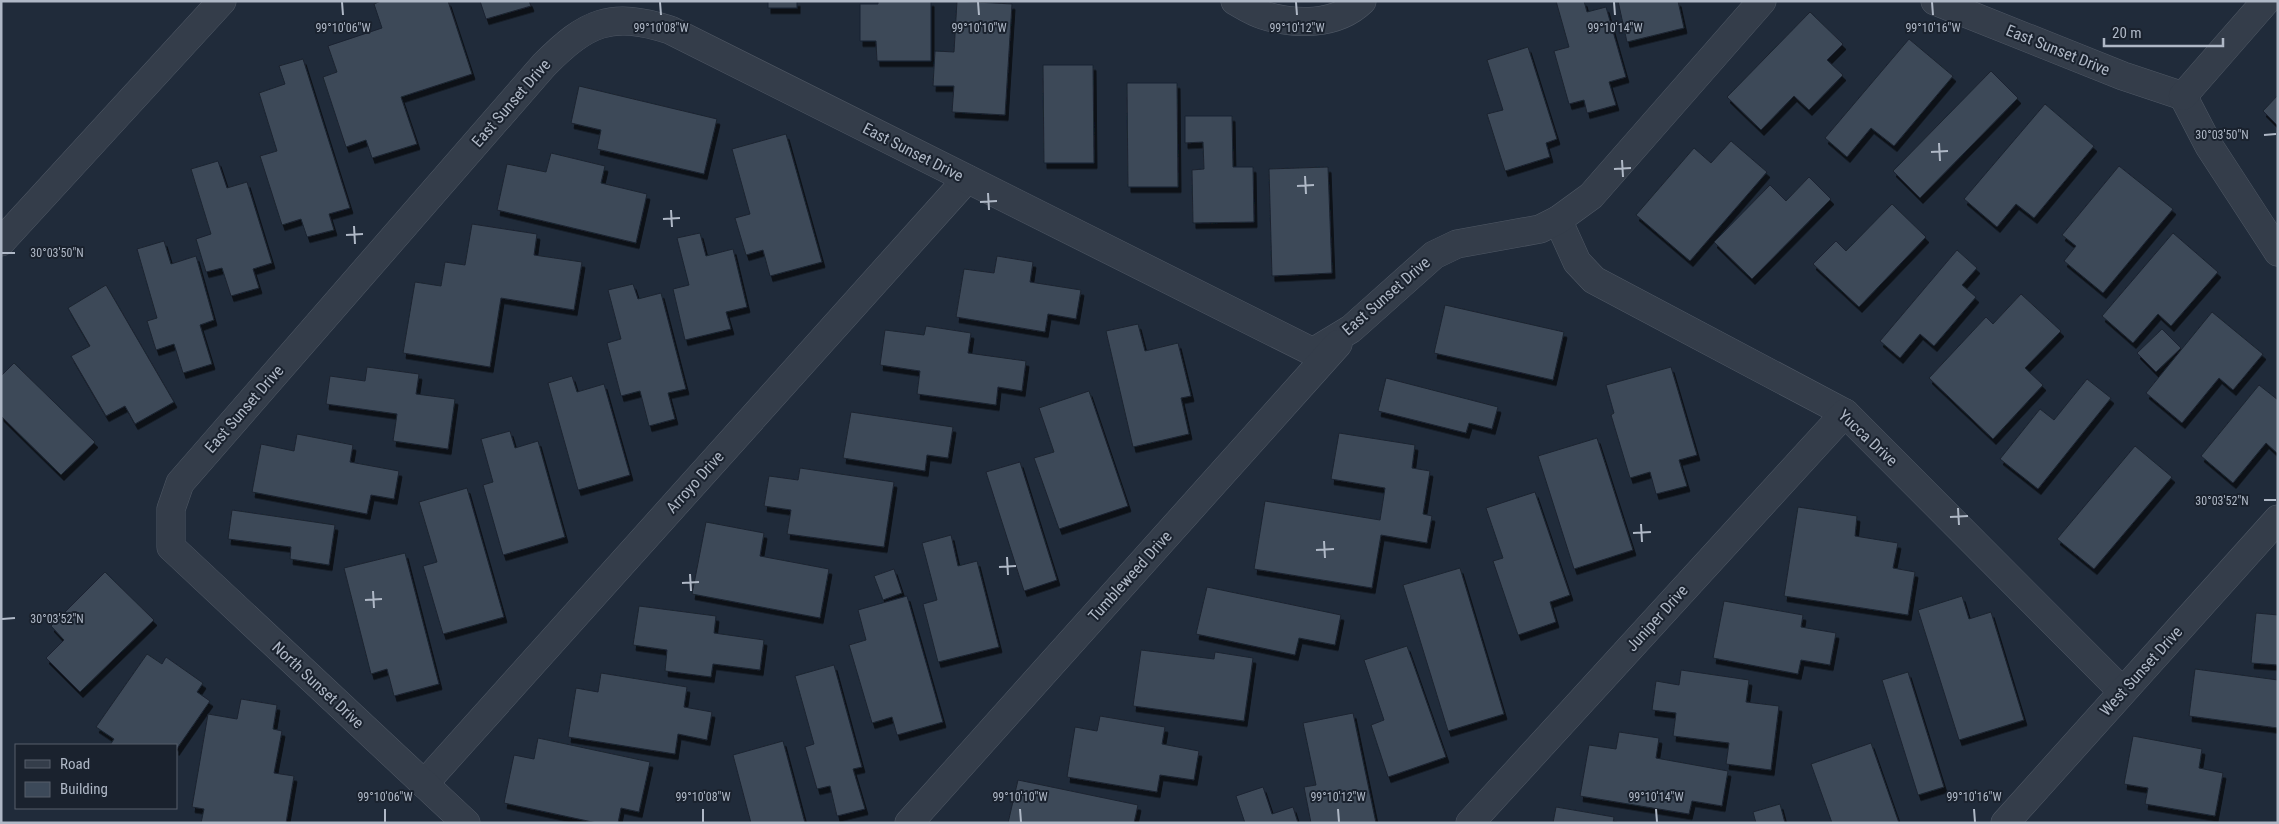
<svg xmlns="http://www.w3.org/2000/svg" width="2279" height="824" font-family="'Roboto Condensed',sans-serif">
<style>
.building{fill:#3c4959;stroke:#1c2430;filter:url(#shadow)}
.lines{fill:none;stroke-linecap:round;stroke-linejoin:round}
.minor-casing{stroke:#4f5865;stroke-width:29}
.minor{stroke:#343d4a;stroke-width:28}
.ticks{fill:none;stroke:#afb8c6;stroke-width:2}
.labels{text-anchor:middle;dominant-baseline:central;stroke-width:4;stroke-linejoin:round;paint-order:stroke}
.street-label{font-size:16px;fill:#afb8c6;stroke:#1a222e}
.ticks-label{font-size:12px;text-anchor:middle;fill:#afb8c6;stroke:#1a222e;stroke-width:4;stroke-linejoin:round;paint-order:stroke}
</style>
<defs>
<filter id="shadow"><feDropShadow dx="3" dy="5.5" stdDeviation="0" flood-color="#0009"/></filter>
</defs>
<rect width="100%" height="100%" fill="#202b3a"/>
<g class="building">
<path d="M381 1H448L472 74 401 97 417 144 372 158 366 140 346 147 323 77 337 72 328 46 382 28 374 4Z"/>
<path d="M480 1H529L531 6 486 19Z"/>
<rect x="768" y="1" width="29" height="7"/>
<path d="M878 1H931V61H877L876 41H860V4H878Z"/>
<path d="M957 1 1012 4 1005 115 952 112 954 86H933L935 51 954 52Z"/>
<path d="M1556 1H1584L1587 12 1606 7 1626 77 1609 82 1616 105 1587 113 1584 100 1569 104 1554 51 1569 47Z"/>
<path d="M1618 1H1678L1684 28 1627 42Z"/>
<path d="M1810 12 1843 44 1827 60 1843 75 1809 110 1794 96 1761 130 1727 97Z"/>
<path d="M1909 39 1953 76 1894 146 1871 128 1847 157 1825 138Z"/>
<path d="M1528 47 1557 139 1546 143 1550 157 1505 171 1487 114 1503 110 1487 60Z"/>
<path d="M303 59 350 208 329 214 334 230 307 237 301 219 282 225 260 156 277 151 259 93 285 84 279 66Z"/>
<path d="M1043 65H1093L1094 163H1044Z"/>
<path d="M1991 71 2018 98 1920 198 1893 171Z"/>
<path d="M1127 83H1177L1178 187H1128Z"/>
<path d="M579 86 717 119 704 174 597 149 601 130 571 123Z"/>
<path d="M2278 95V126L2263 111Z"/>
<path d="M2045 104 2094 146 2034 218 2016 204 1997 227 1964 199Z"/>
<path d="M1185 116H1232L1233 167H1253L1254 222 1193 223 1192 170 1204 169 1203 142 1185 143Z"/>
<path d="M786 134 822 262 770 276 763 250 746 255 735 218 750 214 732 149Z"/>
<path d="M1731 141 1767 172 1690 261 1636 215 1694 148 1711 163Z"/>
<path d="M551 153 605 166 601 183 647 194 636 243 497 210 507 164 546 172Z"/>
<path d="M218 161 227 188 247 182 272 263 253 269 259 288 231 296 222 268 206 272 196 239 211 234 191 169Z"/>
<path d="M2119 166 2173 209 2103 293 2064 261 2076 246 2062 235Z"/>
<path d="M1328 167 1332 273 1272 276 1269 169Z"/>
<path d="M1809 177 1831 199 1752 279 1714 242 1770 185 1786 201Z"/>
<path d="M1892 204 1926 237 1859 307 1813 264 1836 241 1846 251Z"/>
<path d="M472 224 537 234 534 255 582 262 574 310 501 298 490 367 403 353 415 282 441 286 445 262 465 265Z"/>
<path d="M700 233 706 256 733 249 747 307 726 312 731 329 685 340 673 289 689 285 677 238Z"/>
<path d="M2173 233 2218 272 2171 326 2158 314 2133 343 2102 316Z"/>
<path d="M164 241 171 264 196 256 214 320 200 325 212 364 183 373 174 344 156 350 147 321 157 318 137 249Z"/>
<path d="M1957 250 1977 268 1962 285 1976 297 1934 346 1920 334 1900 358 1880 341Z"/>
<path d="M997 256 1033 262 1030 282 1081 290 1076 319 1048 314 1045 332 956 317 964 269 994 273Z"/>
<path d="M633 284 638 299 661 293 686 389 668 393 675 419 649 426 640 391 621 396 607 343 621 339 608 290Z"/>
<path d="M106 285 174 402 135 424 125 406 106 416 71 356 90 346 68 308Z"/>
<path d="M2021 294 2061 331 2025 368 2043 385 1993 439 1929 378 1986 317 1993 324Z"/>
<path d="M1445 305 1564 332 1553 380 1434 353Z"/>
<path d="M2212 312 2263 354 2233 390 2219 378 2182 423 2146 393Z"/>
<path d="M1138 324 1145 351 1178 343 1191 396 1181 398 1189 434 1133 447 1106 331Z"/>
<path d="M926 326 971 333 968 353 1026 361 1022 391 998 387 996 405 917 394 920 371 880 365 885 330 924 335Z"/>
<path d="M2162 329 2181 348 2156 372 2137 353Z"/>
<path d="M14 363 95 442 61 475 1 416V376Z"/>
<path d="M367 367 419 374 416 394 455 399 448 449 393 441 397 414 326 404 330 376 365 381Z"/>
<path d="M1671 367 1697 455 1679 460 1687 486 1656 494 1650 472 1630 478 1611 415 1614 413 1606 385Z"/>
<path d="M572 376 577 392 604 384 630 475 578 490 548 383Z"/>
<path d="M1386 378 1498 407 1492 429 1469 423 1466 433 1378 411Z"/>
<path d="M2087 379 2111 398 2038 489 2000 459 2040 409 2054 420Z"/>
<path d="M2259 385 2278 400V454L2266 443 2233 483 2201 456Z"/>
<path d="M1089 391 1128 506 1059 529 1034 458 1054 452 1039 408Z"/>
<path d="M851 412 953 427 948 458 927 455 925 471 843 458Z"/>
<path d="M510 431 515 448 538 441 565 537 503 555 483 485 493 482 481 439Z"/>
<path d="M1339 433 1415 445 1412 468 1430 471 1423 514 1432 516 1427 543 1381 535 1372 588 1254 569 1265 501 1380 520 1385 488 1331 479Z"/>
<path d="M297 434 353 445 350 462 399 471 394 499 371 495 367 514 252 492 261 444 294 451Z"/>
<path d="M1597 438 1633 550 1574 569 1538 456Z"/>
<path d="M2135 446 2172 477 2094 569 2057 539Z"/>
<path d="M1020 462 1057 580 1024 591 986 472Z"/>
<path d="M800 468 894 482 884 547 787 534 791 510 764 506 769 476 798 480Z"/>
<path d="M467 488 504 617 443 634 423 566 437 562 419 502Z"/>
<path d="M1535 492 1570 595 1550 602 1556 622 1518 635 1493 561 1503 558 1486 508Z"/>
<path d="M1798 507 1857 516 1855 536 1898 543 1893 568 1915 572 1908 615 1784 596Z"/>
<path d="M232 510 335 525 329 565 290 559 291 547 228 539Z"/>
<path d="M706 522 764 533 760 556 829 569 820 618 692 594Z"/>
<path d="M951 535 958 566 977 561 999 647 938 662 923 604 937 600 922 543Z"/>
<path d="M405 553 439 684 394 696 387 669 371 674 344 568Z"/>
<path d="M1460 568 1504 714 1448 731 1403 585Z"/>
<path d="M894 569 902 593 883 600 874 576Z"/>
<path d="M105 572 154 620 80 692 46 658 64 640 51 626Z"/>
<path d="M1207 587 1341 615 1335 645 1299 638 1295 655 1196 634Z"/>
<path d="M907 596 943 722 897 735 892 717 872 723 849 645 866 640 858 610Z"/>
<path d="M1962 596 1969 619 1991 612 2024 720 1959 740 1918 610Z"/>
<path d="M1724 601 1803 615 1801 627 1836 633 1830 665 1801 660 1798 674 1713 658Z"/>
<path d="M639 606 716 616 714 633 764 640 760 670 713 664 711 677 665 671 667 650 633 645Z"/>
<path d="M2256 613 2278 615V665L2251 663Z"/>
<path d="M1407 646 1446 757 1388 777 1371 725 1384 720 1364 660Z"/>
<path d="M1141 650 1214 659 1215 652 1253 658 1244 721 1133 706Z"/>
<path d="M147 654 162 664 166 657 203 683 197 692 210 701 176 750V745H110L114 739 96 727Z"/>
<path d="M834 665 862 767 853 769 865 809 837 816 830 786 817 789 805 747 814 744 795 676Z"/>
<path d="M2195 669 2278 680V728L2189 716Z"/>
<path d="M1681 670 1749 680 1746 702 1779 706 1771 770 1726 764 1729 743 1673 736 1676 713 1652 710 1656 681 1679 685Z"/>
<path d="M1908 672 1944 787 1918 795 1882 680Z"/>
<path d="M601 673 687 687 684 707 712 712 707 740 678 734 675 754 568 737 576 688 598 692Z"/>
<path d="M241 699 277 705 273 729 282 731 274 773 294 776 286 823H201L204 809 192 807 208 714 237 719Z"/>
<path d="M1353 713 1376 823H1311L1304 787 1316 785 1303 723Z"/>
<path d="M1100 716 1165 727 1162 744 1199 751 1194 780 1160 775 1157 792 1067 777 1075 727 1097 731Z"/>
<path d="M1619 732 1659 738 1656 758 1728 771 1722 806 1692 801 1689 814 1580 796 1589 745 1616 749Z"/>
<path d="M2133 736 2202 749 2199 768 2223 773 2215 816 2145 804 2148 788 2124 784Z"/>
<path d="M538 738 650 762 639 812 621 808 618 823H597L504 803 514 755 534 759Z"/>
<path d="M783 741 805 823H751L733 755Z"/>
<path d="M1871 743 1899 823H1832L1811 764Z"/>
<path d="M1018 780 1138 805 1134 823H1008Z"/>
<path d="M1263 787 1272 814 1293 807 1298 823H1245L1236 796Z"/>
<path d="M1780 804 1785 823H1756L1753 812Z"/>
<path d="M1556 807 1614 817 1613 823H1553Z"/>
</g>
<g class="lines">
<defs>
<g id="minor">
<path d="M1235 1C1244 6 1253 12 1263 15 1295 25 1336 26 1362 1"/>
<path d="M1935 1 2123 76 2183 96"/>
<path d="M2183 96 2209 146 2278 252"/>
<path d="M2183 96 2266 1"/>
<path d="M1558 220 1577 262 1594 280 1845 413 2122 691"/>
<path d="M1 242 222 1"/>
<path d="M424 784 967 179"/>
<path d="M466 823 171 547V509L180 483 544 65C587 22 610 11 670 30L1313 352 1351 329 1434 255 1457 244 1540 229 1558 220 1591 196 1762 1"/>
<path d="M909 823 1338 344"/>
<path d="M1470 823 1845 413"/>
<path d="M2005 823 2278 519"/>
</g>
</defs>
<use href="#minor" class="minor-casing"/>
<use href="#minor" class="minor"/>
</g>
<path class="ticks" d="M342 2 343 15M660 2 661 15M978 2 979 15M1296 2 1297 15M1614 2 1615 15M1932 2 1933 15M2264 135 2276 134M1939 143 1940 161M1931 152 1948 151M1622 160 1623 177M1614 169 1631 168M1305 176 1306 194M1297 186 1314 185M988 193 989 210M980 202 997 201M671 210 672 227M663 219 680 218M354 226 355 244M346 235 363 234M2 253H15M2264 500H2276M1958 508 1959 525M1950 517 1968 516M1641 524 1642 542M1633 533 1651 532M1324 541 1325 558M1316 550 1334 549M1007 557 1008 575M999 567 1016 566M690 574 691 591M682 583 699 582M373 591 374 608M365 600 382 599M2 619 15 618M385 809V822M703 809V822M1020 809 1021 822M1338 809 1339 822M1656 809 1657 822M1974 809 1975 822"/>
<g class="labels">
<g class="street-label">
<text transform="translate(2058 50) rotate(22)">East Sunset Drive</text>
<text transform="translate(511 103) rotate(-49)">East Sunset Drive</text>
<text transform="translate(913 152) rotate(27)">East Sunset Drive</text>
<text transform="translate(1386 296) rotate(-41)">East Sunset Drive</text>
<text transform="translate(244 409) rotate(-49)">East Sunset Drive</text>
<text transform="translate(1868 438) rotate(43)">Yucca Drive</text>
<text transform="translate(695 482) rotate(-48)">Arroyo Drive</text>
<text transform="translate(1130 576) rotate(-48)">Tumbleweed Drive</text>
<text transform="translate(1657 618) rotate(-48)">Juniper Drive</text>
<text transform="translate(2141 671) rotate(-48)">West Sunset Drive</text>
<text transform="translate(318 685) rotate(43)">North Sunset Drive</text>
</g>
</g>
<g class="ticks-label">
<text x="343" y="32">99°10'06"W</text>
<text x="661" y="32">99°10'08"W</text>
<text x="979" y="32">99°10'10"W</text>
<text x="1297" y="32">99°10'12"W</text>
<text x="1615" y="32">99°10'14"W</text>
<text x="1933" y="32">99°10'16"W</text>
<text x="2222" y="139">30°03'50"N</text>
<text x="57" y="257">30°03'50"N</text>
<text x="2222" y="505">30°03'52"N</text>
<text x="57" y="623">30°03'52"N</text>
<text x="385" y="801">99°10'06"W</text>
<text x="703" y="801">99°10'08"W</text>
<text x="1020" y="801">99°10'10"W</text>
<text x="1338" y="801">99°10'12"W</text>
<text x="1656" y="801">99°10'14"W</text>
<text x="1974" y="801">99°10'16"W</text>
</g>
<rect width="2279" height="824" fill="none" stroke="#afb8c6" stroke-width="5"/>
<rect x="15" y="744" width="162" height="65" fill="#1a222e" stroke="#565e6b"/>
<rect x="25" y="760" width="25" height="8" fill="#343d4a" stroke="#565e6b"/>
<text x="60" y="769" font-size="15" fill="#afb8c6">Road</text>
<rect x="25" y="782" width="25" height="15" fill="#3c4959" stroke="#565e6b"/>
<text x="60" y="794" font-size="15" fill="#afb8c6">Building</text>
<path d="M2104 38v8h119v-8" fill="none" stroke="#afb8c6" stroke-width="2.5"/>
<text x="2112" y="38" font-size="15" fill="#afb8c6" stroke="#1a222e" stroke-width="4" paint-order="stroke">20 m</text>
</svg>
